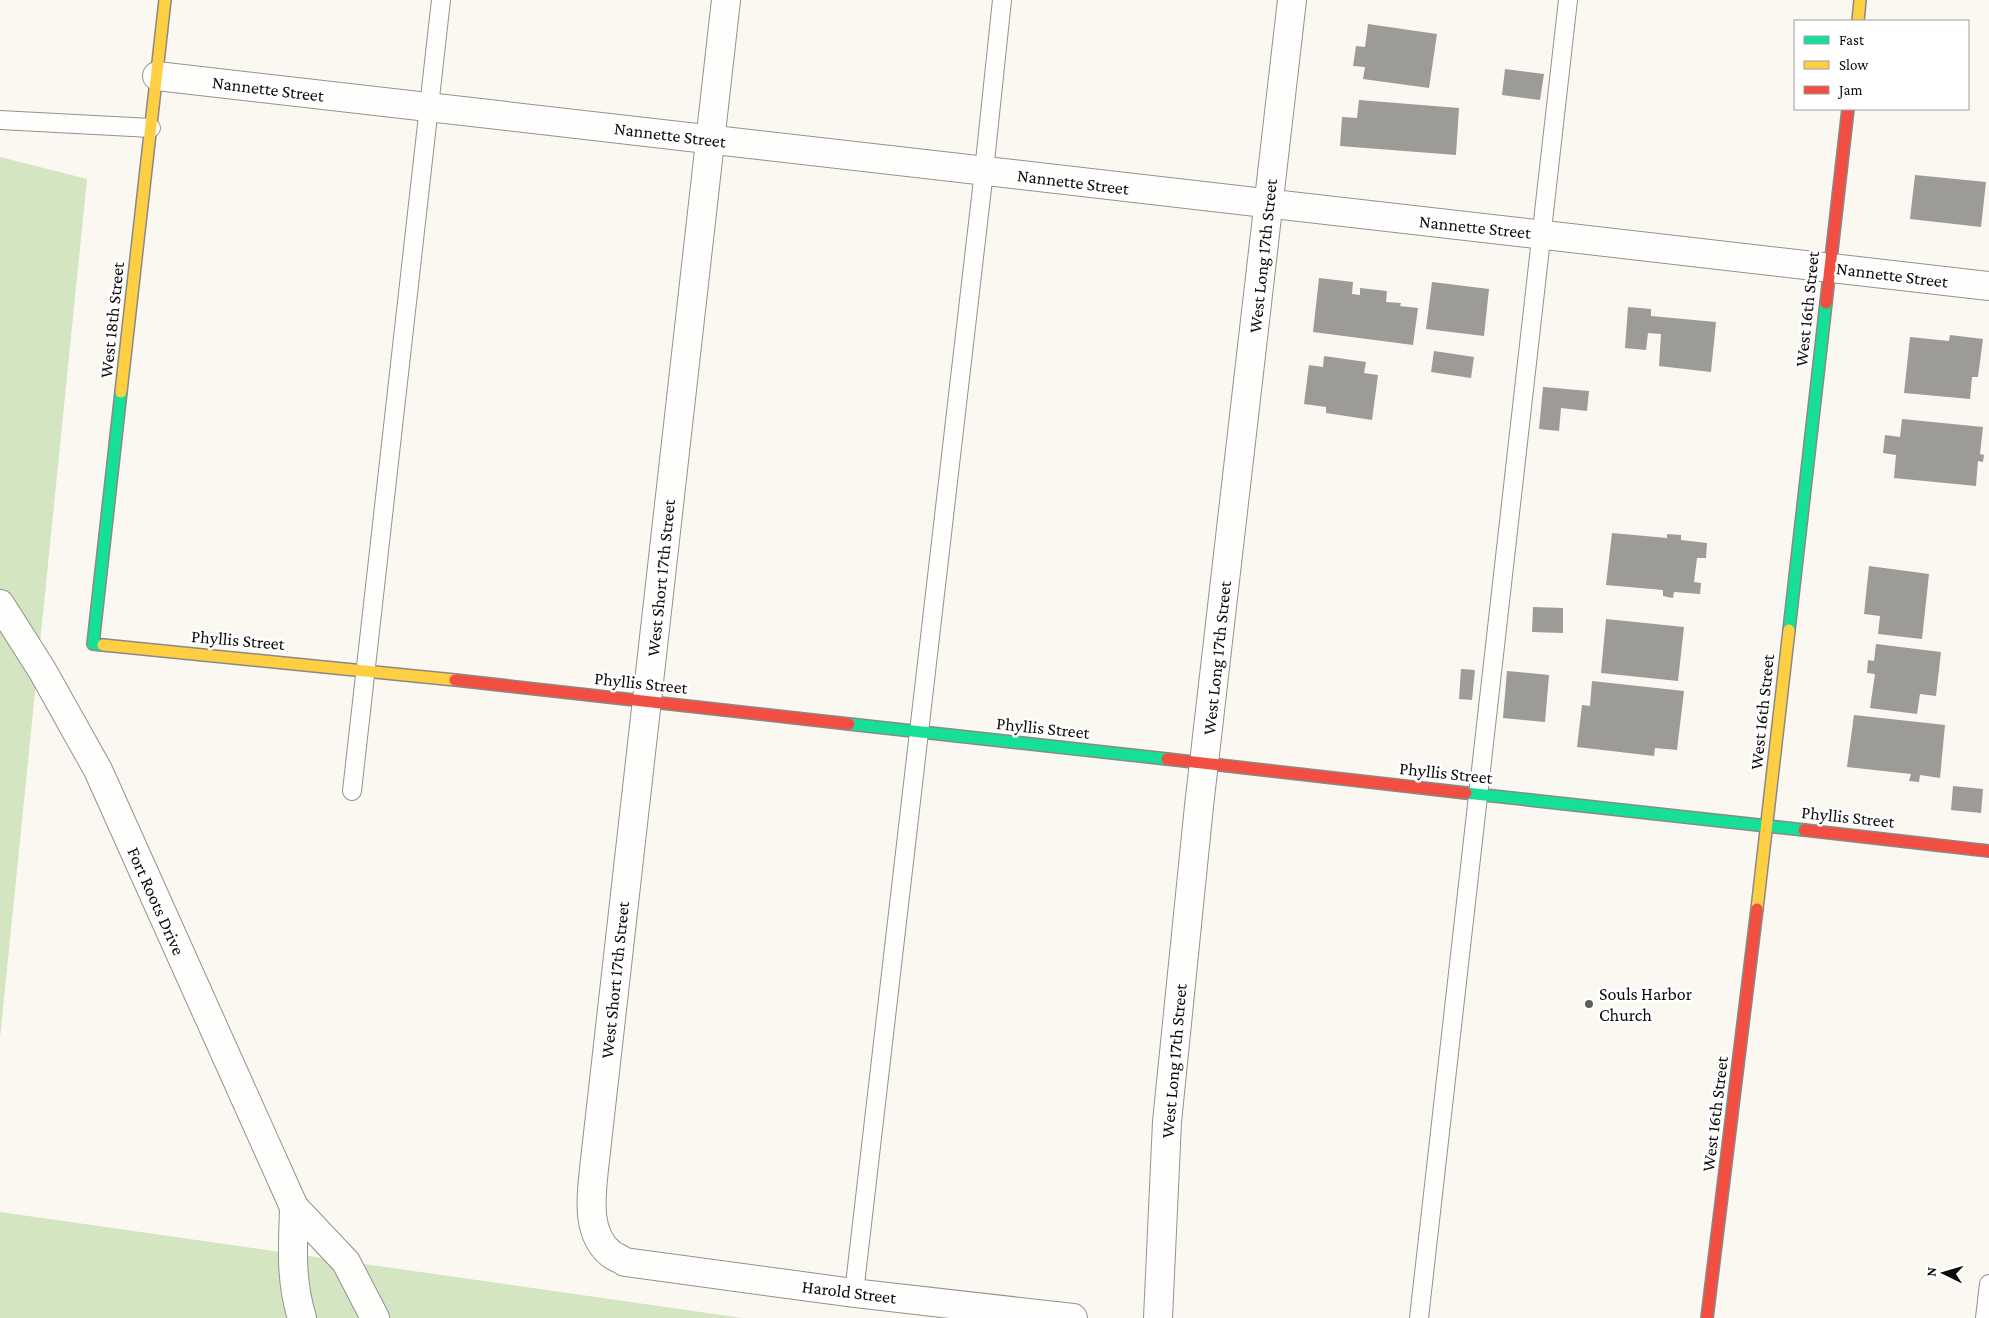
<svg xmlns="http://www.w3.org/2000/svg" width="1989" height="1318" font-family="'Crimson Pro',serif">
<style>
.forest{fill:#d4e5c1}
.building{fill:#9d9b97}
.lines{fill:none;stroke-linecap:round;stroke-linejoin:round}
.lane-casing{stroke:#93928f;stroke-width:20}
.street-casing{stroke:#93928f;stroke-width:30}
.fast-casing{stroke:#8a8986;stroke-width:14}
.slow-casing{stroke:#8a8986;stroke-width:14}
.jam-casing{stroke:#8a8986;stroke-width:14}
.lane{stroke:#fefefd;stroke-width:18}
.street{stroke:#fefefd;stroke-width:28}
.fast{stroke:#16e098;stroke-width:11}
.slow{stroke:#ffcf43;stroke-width:11}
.jam{stroke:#f24e42;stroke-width:11}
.poi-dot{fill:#5f5f5c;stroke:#fff;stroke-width:2}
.labels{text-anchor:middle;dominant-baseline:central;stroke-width:5;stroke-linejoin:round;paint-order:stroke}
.street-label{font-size:18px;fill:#0c0c0c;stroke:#fff}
.poi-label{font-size:18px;fill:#0c0c0c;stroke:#fff;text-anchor:start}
</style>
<rect width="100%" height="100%" fill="#faf8f1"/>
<g class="forest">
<path d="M0 157 87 179 0 1038Z"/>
<path d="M0 1212 742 1318H0Z"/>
</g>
<g class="building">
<path d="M1368 24 1437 34 1429 88 1363 79 1365 67 1353 66 1356 46 1365 47Z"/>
<path d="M1505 69 1544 74 1540 100 1502 95Z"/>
<path d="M1359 100 1459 108 1456 155 1340 146 1342 117 1357 118Z"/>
<path d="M1915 175 1986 182 1981 227 1910 219Z"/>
<path d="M1319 278 1353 282 1352 294 1360 295V288L1387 291 1386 302 1401 303 1400 306 1418 308 1413 345 1313 332Z"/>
<path d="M1432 282 1489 289 1484 336 1426 329Z"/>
<path d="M1628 307 1651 309V316L1716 322 1711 372 1659 366 1661 334 1648 333 1646 350 1625 348Z"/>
<path d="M1950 335 1983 339 1978 377H1972L1970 399 1904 393 1910 337 1949 341Z"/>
<path d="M1434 351 1474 357 1471 378 1431 372Z"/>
<path d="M1324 356 1366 362 1364 373 1378 375 1372 420 1326 413V407L1304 404 1309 365 1323 367Z"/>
<path d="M1543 387 1589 391 1587 411 1561 408 1559 431 1539 429Z"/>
<path d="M1902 419 1983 427 1980 454 1984 455 1983 462 1978 461 1976 486 1894 478 1896 455 1883 453 1885 435 1900 437Z"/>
<path d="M1612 533 1667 538V534L1681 535V540L1707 543 1706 558H1697L1694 582 1701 583 1700 594 1674 592 1673 598 1663 596V590L1606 585Z"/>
<path d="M1869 566 1929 574 1922 639 1878 634 1880 616 1864 614Z"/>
<path d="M1533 607 1563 608V633L1532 632Z"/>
<path d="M1606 619 1684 627 1678 681 1601 673Z"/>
<path d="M1876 644 1941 652 1936 696 1920 694 1917 714 1870 708 1875 674 1867 673 1868 660 1874 661Z"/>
<path d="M1461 669 1475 670 1472 700 1459 699Z"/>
<path d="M1507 671 1549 675 1545 722 1503 718Z"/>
<path d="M1592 681 1684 691 1677 750 1655 748 1654 756 1577 747 1582 705 1590 706Z"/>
<path d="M1854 715 1945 725 1940 778 1920 775 1919 782 1909 781 1911 774 1847 767Z"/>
<path d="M1953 786 1983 789 1981 813 1951 810Z"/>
</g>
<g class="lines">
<defs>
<g id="lane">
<path d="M0 120 151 128"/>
<path d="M352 791 441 0"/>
<path d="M854 1293 984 171 1002 0"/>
<path d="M1419 1318 1568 0"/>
<path d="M1985 1318 1989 1284"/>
</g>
<g id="street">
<path d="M726 0 594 1169C591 1197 586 1234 611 1254 615 1257 621 1259 625 1262L854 1293 1073 1318"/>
<path d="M157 76 1989 286"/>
<path d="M0 604 42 670 98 770 294 1207C293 1247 290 1279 302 1318"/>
<path d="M294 1207 346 1262 375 1318"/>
<path d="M1158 1318 1167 1122 1199 806 1292 0"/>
</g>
<g id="fast">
<path d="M1789 630 1826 303"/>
<path d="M103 645 93 644 121 392"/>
<path d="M849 724 1167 759"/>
<path d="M1466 793 1804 830"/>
</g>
<g id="slow">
<path d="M1858 21 1860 0"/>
<path d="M121 392 165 0"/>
<path d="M103 645 455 680"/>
<path d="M1757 909 1789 630"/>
</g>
<g id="jam">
<path d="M1826 303 1848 109"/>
<path d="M455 680 849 724"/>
<path d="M1167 759 1466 793"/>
<path d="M1804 830 1989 851"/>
<path d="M1707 1318 1757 909"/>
</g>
</defs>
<use href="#lane" class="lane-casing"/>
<use href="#street" class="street-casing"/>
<use href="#fast" class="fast-casing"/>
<use href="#slow" class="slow-casing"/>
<use href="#jam" class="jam-casing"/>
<use href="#lane" class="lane"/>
<use href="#street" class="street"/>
<use href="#fast" class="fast"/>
<use href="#slow" class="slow"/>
<use href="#jam" class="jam"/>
</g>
<circle class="poi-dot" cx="1589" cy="1004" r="5"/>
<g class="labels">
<g class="street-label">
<text transform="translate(268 89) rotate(7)">Nannette Street</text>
<text transform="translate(670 135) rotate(7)">Nannette Street</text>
<text transform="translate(1073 182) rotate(7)">Nannette Street</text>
<text transform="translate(1475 227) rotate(6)">Nannette Street</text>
<text transform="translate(1263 256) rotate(-84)">West Long 17th Street</text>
<text transform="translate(1892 275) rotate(7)">Nannette Street</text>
<text transform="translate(1807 309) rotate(-84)">West 16th Street</text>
<text transform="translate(112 320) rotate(-84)">West 18th Street</text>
<text transform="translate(661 578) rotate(-84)">West Short 17th Street</text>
<text transform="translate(238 640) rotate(5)">Phyllis Street</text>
<text transform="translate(1217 658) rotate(-84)">West Long 17th Street</text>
<text transform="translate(641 683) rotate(6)">Phyllis Street</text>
<text transform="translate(1762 712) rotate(-84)">West 16th Street</text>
<text transform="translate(1043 728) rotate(6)">Phyllis Street</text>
<text transform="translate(1446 773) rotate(6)">Phyllis Street</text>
<text transform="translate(1848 817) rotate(6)">Phyllis Street</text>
<text transform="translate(156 901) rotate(66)">Fort Roots Drive</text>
<text transform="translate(615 980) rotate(-84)">West Short 17th Street</text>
<text transform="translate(1174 1061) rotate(-85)">West Long 17th Street</text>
<text transform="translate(1715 1114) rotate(-83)">West 16th Street</text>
<text transform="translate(849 1292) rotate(7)">Harold Street</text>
</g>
<g class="poi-label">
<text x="1599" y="994">Souls Harbor<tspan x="1599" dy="21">Church</tspan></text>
</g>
</g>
<rect x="1794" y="20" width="175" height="90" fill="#ffffff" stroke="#9e9e9e"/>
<rect x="1804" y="36" width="25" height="8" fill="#16e098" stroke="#9e9e9e"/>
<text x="1839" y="45" font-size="15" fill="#0c0c0c">Fast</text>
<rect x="1804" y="61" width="25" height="8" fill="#ffcf43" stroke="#9e9e9e"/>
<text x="1839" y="70" font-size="15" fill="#0c0c0c">Slow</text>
<rect x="1804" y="86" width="25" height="8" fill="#f24e42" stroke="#9e9e9e"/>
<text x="1839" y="95" font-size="15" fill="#0c0c0c">Jam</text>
<g transform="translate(1944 1273) rotate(275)" stroke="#ffffff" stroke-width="4" paint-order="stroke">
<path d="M0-4L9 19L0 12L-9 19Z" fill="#0c0c0c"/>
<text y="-8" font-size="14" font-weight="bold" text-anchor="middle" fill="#0c0c0c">N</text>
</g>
</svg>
